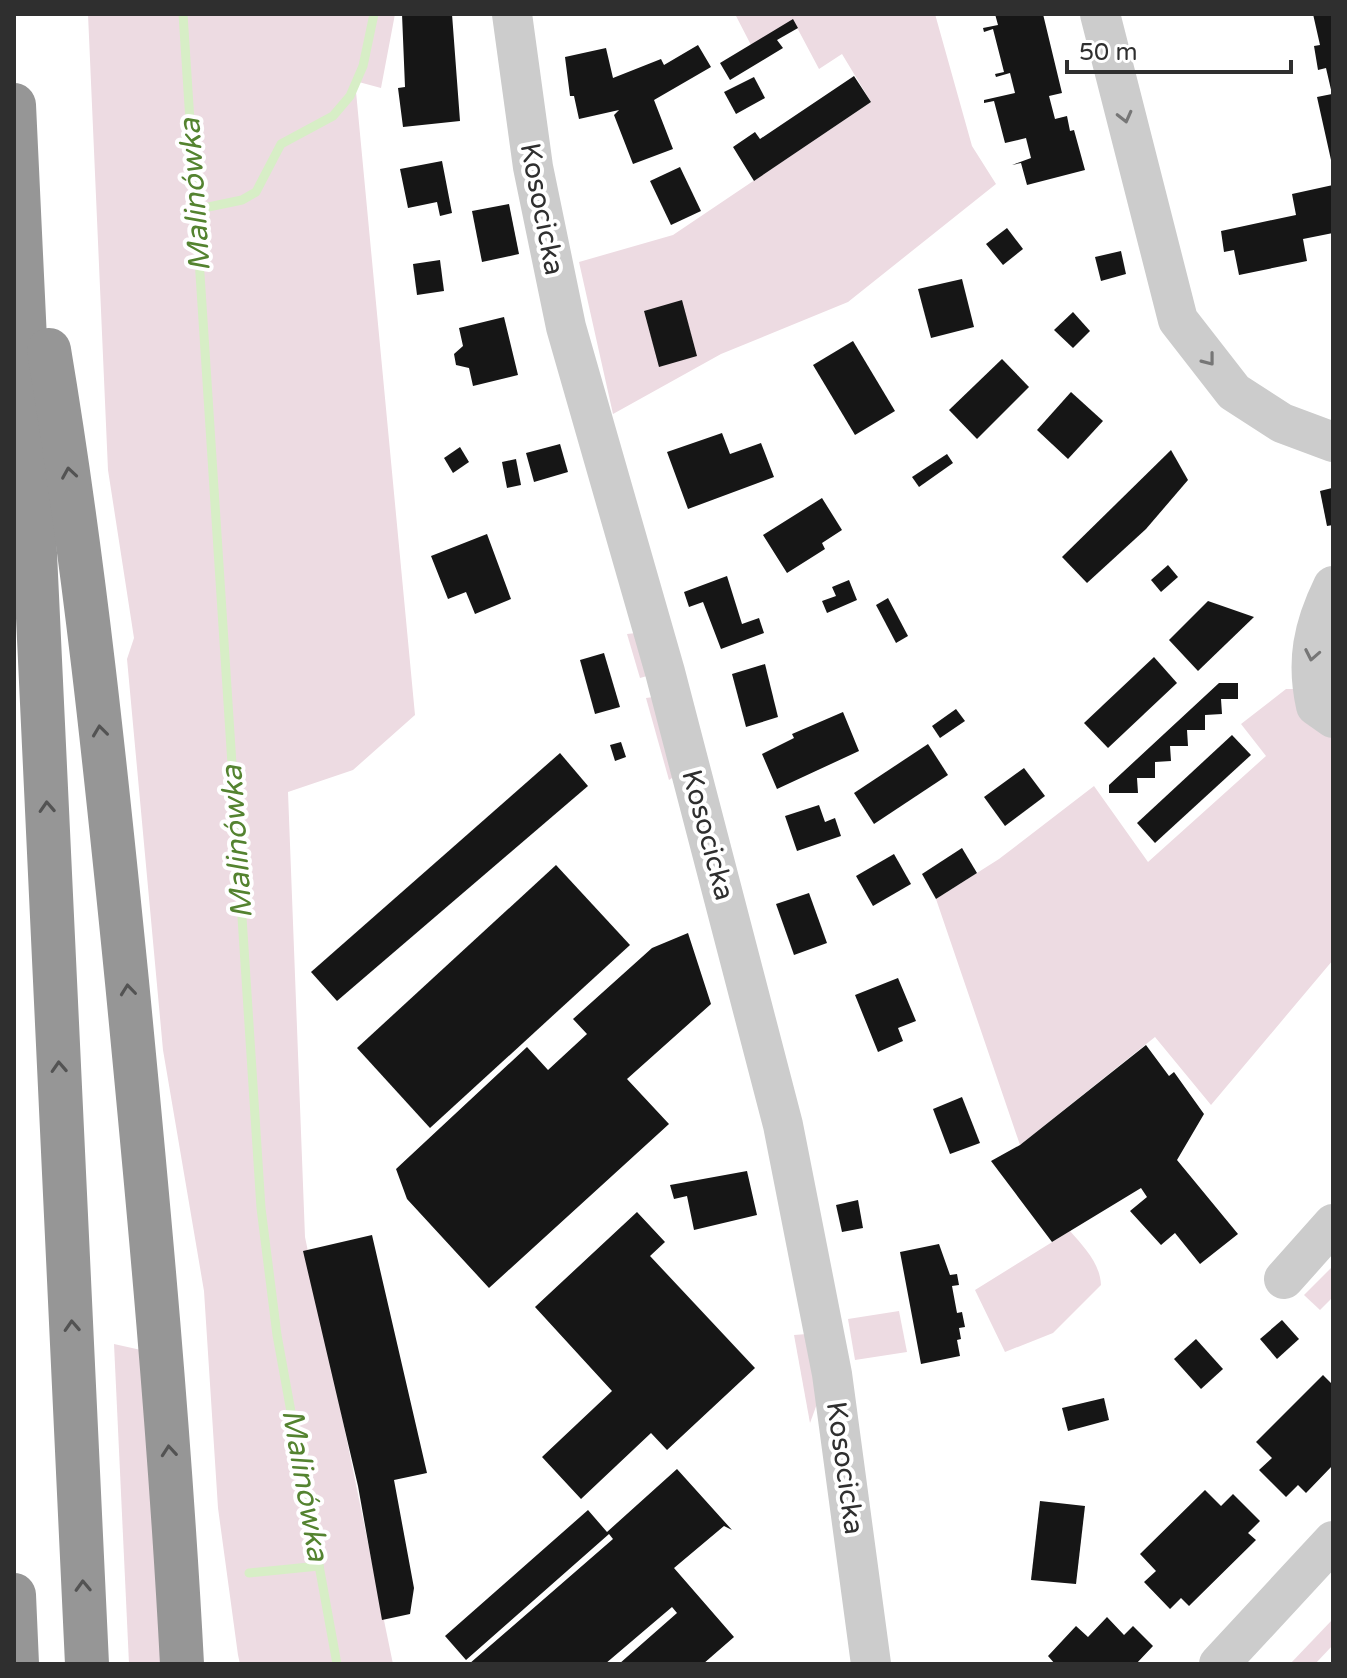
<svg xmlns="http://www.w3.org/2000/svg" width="1347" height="1678" font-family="'Varela Round',sans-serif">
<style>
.green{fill:#eddbe2}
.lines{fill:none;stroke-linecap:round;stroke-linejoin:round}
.stream{stroke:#d7eec6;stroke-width:9}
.building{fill:#161616}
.minor{stroke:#ccc;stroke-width:40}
.highway{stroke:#969696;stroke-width:44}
.oneway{stroke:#767676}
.oneway2{stroke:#535353}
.labels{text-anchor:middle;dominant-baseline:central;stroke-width:8;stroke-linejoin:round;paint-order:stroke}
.street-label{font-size:28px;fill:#2f2f2f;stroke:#fff}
.water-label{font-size:30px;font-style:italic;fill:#548330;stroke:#fff}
</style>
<rect width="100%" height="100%" fill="#fff"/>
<g class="green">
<path d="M88 14H395L381 88 355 81 415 715 353 770 288 792 305 1237 393 1664H240L238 1655 218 1508 204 1291 163 1050 127 659 134 638 108 470Z"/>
<path d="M735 14H935L972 146 996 184 848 302 721 354 613 414 579 262 673 235 871 102 842 54 819 69 793 20 751 45Z"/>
<path d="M636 633 647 676 640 678 627 634Z"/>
<path d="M1286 689H1297L1333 732V960L1211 1105 1155 1037 1020 1145 936 899 999 859 1094 786 1148 862 1266 756 1241 724Z"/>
<path d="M653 697 675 776 669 780 646 698Z"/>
<path d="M1070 1231C1084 1247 1100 1263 1101 1285L1053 1333 1005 1352 975 1290Z"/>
<path d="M1333 1266V1297L1320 1310 1304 1295Z"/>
<path d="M899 1311 907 1352 855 1360 848 1319Z"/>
<path d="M807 1334 818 1401 810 1423 794 1335Z"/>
<path d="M114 1344 141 1350 168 1664H129Z"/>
<path d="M1333 1619V1645L1315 1664H1290Z"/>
</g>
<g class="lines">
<g class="stream">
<path d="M183 14 261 1208 277 1335 337 1664"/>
<path d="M194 210 242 200 256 192 281 144 333 116 350 96 363 66 374 14"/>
<path d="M249 1573 319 1566"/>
</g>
</g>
<g class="building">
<path d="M402 14H452L460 121 403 127 398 88 405 87Z"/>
<path d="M995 14H1043L1062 93 1049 96 1055 119 1067 116 1070 131 1074 130 1085 170 1027 185 1021 163 1012 165 1031 158 1026 138 1005 143 994 101 984 103V100L1015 93 1010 73 996 77 995 74 1004 72 993 29 984 32 983 28 998 25Z"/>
<path d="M1313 14H1333V169L1317 97 1332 94 1326 68 1318 70 1314 46 1320 45Z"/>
<path d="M793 19 798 28 777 40 783 48 730 80 720 63Z"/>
<path d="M698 45 711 67 654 100 673 149 633 164 614 115 619 110 579 119 574 96H570L565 57 606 48 613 78 661 59 664 65Z"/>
<path d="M854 76 871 102 754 181 733 147 755 132 760 139Z"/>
<path d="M754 77 765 98 736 114 724 92Z"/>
<path d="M442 161 452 213 440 216 437 202 408 208 400 169Z"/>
<path d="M680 167 701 211 671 225 650 181Z"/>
<path d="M1333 185V233L1303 239 1307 261 1239 275 1234 250 1224 252 1221 231 1296 215 1292 194Z"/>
<path d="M509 204 519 254 482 262 472 211Z"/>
<path d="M1007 228 1023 249 1003 265 986 244Z"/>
<path d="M1121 251 1126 274 1101 281 1095 257Z"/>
<path d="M440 260 444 291 417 295 413 264Z"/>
<path d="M962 279 974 327 931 338 918 289Z"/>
<path d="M682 300 697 356 659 367 644 311Z"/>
<path d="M1073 312 1090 331 1073 348 1054 330Z"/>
<path d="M504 317 518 375 473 386 469 368 456 365 454 354 463 346 459 328Z"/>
<path d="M853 341 895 411 855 435 813 365Z"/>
<path d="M1002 359 1029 387 977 439 949 410Z"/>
<path d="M1071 392 1103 421 1068 459 1037 430Z"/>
<path d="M722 433 730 454 761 443 774 477 688 509 667 452Z"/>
<path d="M560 444 568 472 534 482 526 453Z"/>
<path d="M460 447 469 462 453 473 444 458Z"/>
<path d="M1171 450 1188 480 1146 529 1087 583 1062 557Z"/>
<path d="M947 454 953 463 919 487 912 477Z"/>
<path d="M516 459 521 485 507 488 502 462Z"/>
<path d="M1332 488 1333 525 1327 526 1320 491Z"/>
<path d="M822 498 842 530 822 543 825 549 787 573 763 535Z"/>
<path d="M487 534 511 599 475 614 466 592 448 599 431 556Z"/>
<path d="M1168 565 1178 577 1161 592 1151 580Z"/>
<path d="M727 576 742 624 759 618 764 633 721 649 703 602 689 607 684 592Z"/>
<path d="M849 580 857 600 827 613 822 601 836 596 832 587Z"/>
<path d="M888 598 908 636 896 643 876 605Z"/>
<path d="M1208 601 1254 617 1198 671 1169 640Z"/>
<path d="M604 653 620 707 595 714 580 660Z"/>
<path d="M1154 657 1177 683 1108 748 1084 723Z"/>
<path d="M765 664 778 717 746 727 732 674Z"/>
<path d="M1219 683H1238V699H1221L1222 714 1205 715V730H1187L1188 746H1170L1171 761 1155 762V778H1137L1138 793H1109V785Z"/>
<path d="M956 709 965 721 940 738 932 726Z"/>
<path d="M843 712 859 751 777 789 762 754 794 738 792 734Z"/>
<path d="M1232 735 1251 755 1155 843 1137 823Z"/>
<path d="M621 742 626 757 615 761 610 745Z"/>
<path d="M928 744 948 775 874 824 854 793Z"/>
<path d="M560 753 588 786 337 1001 311 972Z"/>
<path d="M1024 768 1045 796 1005 826 984 797Z"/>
<path d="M819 805 825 822 835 818 841 836 797 851 785 816Z"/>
<path d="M962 848 977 873 936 899 922 874Z"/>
<path d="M894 854 911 884 873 906 856 876Z"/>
<path d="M556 865 630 945 430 1128 357 1048Z"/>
<path d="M809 893 827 943 794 955 776 904Z"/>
<path d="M688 933 711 1004 627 1079 669 1124 489 1288 407 1199 396 1169 527 1047 548 1070 587 1034 573 1019 652 948Z"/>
<path d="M898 978 916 1021 898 1028 903 1041 878 1052 855 995Z"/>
<path d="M1146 1045 1169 1076 1174 1072 1204 1114 1177 1160 1238 1234 1200 1264 1175 1233 1161 1245 1130 1211 1147 1197 1141 1188 1052 1242 991 1161 1020 1145Z"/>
<path d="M962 1097 980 1143 950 1154 933 1109Z"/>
<path d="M747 1171 757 1215 694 1230 687 1196 674 1199 670 1185Z"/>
<path d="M858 1200 863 1228 842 1232 836 1205Z"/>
<path d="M637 1212 665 1242 650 1256 755 1368 667 1450 651 1433 581 1499 542 1457 612 1391 535 1307Z"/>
<path d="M372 1235 427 1473 394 1480 414 1588 410 1614 382 1620 358 1486 303 1251Z"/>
<path d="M939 1244 950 1275 957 1274 959 1285 952 1286 957 1313 962 1312 965 1327 959 1328 961 1339 957 1340 960 1356 921 1364 900 1252Z"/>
<path d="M1282 1320 1299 1339 1277 1359 1260 1339Z"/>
<path d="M1196 1339 1223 1369 1201 1389 1174 1359Z"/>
<path d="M1323 1375 1333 1385V1465L1306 1493 1298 1485 1286 1497 1259 1470 1272 1458 1256 1442Z"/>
<path d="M1104 1398 1109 1420 1068 1431 1062 1408Z"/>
<path d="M677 1469 732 1530 724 1526 674 1568 734 1637 703 1664H619L677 1613 672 1607 605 1664H469L613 1539 609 1534 466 1660 445 1636 588 1510 607 1532Z"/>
<path d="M1205 1490 1221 1506 1233 1494 1260 1521 1248 1533 1256 1540 1189 1606 1181 1598 1170 1609 1144 1582 1156 1571 1140 1554Z"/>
<path d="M1040 1501 1085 1506 1076 1584 1031 1580Z"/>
<path d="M1107 1617 1124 1635 1133 1626 1153 1646 1136 1664H1055L1048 1656 1076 1626 1088 1637Z"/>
</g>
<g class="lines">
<g class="minor">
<path d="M512 14 533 167 566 327 665 672 783 1125 832 1374 871 1664"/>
<path d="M1100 14 1178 320 1234 392 1282 423 1333 442"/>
<path d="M1333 586C1313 627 1306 661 1316 706L1333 718"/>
<path d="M1284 1279 1333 1224"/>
<path d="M1219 1664 1333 1541"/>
</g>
<g class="highway">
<path d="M14 105 87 1664"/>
<path d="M49 350C84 559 106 771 127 982 149 1209 170 1436 182 1664"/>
<path d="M14 1595 17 1664"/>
</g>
</g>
<defs><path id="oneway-chevron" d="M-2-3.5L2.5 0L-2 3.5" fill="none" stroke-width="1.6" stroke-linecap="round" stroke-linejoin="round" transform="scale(2)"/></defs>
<g class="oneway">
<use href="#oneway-chevron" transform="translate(1125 117) rotate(76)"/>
<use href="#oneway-chevron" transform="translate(1209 360) rotate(52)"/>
<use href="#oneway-chevron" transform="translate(1312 655) rotate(101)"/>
</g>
<g class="oneway2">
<use href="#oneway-chevron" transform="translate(69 473) rotate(-99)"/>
<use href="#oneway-chevron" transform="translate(100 731) rotate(-97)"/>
<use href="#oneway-chevron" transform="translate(47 807) rotate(-93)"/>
<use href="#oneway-chevron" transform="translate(128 990) rotate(-96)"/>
<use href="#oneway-chevron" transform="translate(59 1067) rotate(-93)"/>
<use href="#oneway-chevron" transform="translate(72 1326) rotate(-93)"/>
<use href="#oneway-chevron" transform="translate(169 1451) rotate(-95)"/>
<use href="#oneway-chevron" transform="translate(83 1586) rotate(-92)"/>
</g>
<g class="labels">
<g class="street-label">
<text transform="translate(542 209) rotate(79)">Kosocicka</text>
<text transform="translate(708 835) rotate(75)">Kosocicka</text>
<text transform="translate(845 1468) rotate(82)">Kosocicka</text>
</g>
<g class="water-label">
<text transform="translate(195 195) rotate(-94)">Malinówka</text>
<text transform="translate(237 842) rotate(-94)">Malinówka</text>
<text transform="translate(305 1485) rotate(80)">Malinówka</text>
</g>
</g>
<rect width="1347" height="1678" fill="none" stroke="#2f2f2f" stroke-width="32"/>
<path d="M1067 60v12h224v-12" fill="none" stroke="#2f2f2f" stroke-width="4"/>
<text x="1079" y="60" font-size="24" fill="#2f2f2f" stroke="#ffffff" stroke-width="6" paint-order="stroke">50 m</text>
</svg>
